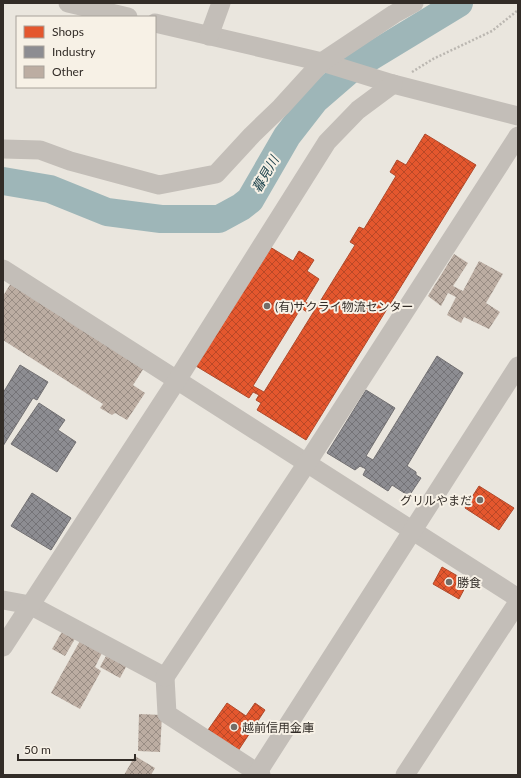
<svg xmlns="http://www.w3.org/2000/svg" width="521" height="778" font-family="Lato,'Noto Sans JP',sans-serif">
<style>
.shops{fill:url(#shops-cross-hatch);stroke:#af4a2c}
.industry{fill:url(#industry-cross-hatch);stroke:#727072}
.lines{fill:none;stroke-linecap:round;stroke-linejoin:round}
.river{stroke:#9eb6b8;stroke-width:28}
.building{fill:url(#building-cross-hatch)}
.path{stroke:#bbb7b1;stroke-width:2.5;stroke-dasharray:2 2;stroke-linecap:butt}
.minor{stroke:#c3beb8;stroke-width:19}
.poi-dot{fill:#726d67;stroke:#f7f1e6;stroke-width:1.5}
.labels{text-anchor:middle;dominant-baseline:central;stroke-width:4;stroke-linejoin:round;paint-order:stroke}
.poi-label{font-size:12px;fill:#322c27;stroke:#f7f1e6;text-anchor:start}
.water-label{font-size:13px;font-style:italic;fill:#21464f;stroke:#f7f1e6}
</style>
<defs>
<pattern id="shops-cross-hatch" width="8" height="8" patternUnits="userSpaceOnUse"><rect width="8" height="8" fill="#e4572e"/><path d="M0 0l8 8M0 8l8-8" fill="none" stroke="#b94827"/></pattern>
<pattern id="industry-cross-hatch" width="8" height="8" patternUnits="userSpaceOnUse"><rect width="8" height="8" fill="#8d8d92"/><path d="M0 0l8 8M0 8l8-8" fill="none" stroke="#747377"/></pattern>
<pattern id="building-cross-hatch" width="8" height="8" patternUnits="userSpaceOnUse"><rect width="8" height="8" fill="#bcada2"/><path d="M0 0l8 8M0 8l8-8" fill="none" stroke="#998d84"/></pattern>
</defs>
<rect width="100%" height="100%" fill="#eae6de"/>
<g class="shops">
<path d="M425 134 476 165 306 440 257 410 261 403 256 400 259 395 253 392 249 398 196 366 270 247 293 261 299 251 314 260 307 271 319 279 305 302 311 305 307 312 301 308 253 386 264 392 355 245 350 242 359 227 364 229 396 176 390 172 397 160 406 165Z"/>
<path d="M479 486 514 508 499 530 465 508Z"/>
<path d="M442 567 468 582 459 599 433 584Z"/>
<path d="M227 703 246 716 255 703 265 710 238 751 208 730Z"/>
</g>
<g class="industry">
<path d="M437 356 463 373 407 466 416 472V475L421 478 409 496 392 485 388 491 363 475 366 469 360 466 355 470 327 453 366 390 395 408 366 456 373 460Z"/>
<path d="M20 365 48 382 37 400 33 398 3 446V393Z"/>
<path d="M39 403 65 420 58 430 76 442 57 472 11 444Z"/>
<path d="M32 493 71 518 51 550 11 526Z"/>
</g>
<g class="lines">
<path class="river" d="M3 181 50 189 107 212 161 219H219L241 207 250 200 287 136 315 100 352 68 459 3"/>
</g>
<g class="building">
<path d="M454 254 468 263 453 286 463 291 479 261 503 274 486 303 500 312 489 329 464 317 461 323 447 315 456 297 448 293 441 306 428 296Z"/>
<path d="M11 283 144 368 133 385 145 393 127 420 115 413 112 415 100 408 103 404 3 340V296Z"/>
<path d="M63 630 76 637 65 656 52 649Z"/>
<path d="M81 639 103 651 95 667 101 671 80 709 51 693Z"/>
<path d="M107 654 127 665 120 678 100 667Z"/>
<path d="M139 714 162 715 160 752 138 751Z"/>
<path d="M135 756 155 768 151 775H124Z"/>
</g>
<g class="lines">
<path class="path" d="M412 72 433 59 492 31 518 10"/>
<g class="minor">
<path d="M68 3 128 17"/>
<path d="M155 23 322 62 393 84 518 116"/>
<path d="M209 36 221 3"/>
<path d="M3 149 40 150 70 161 159 185 216 174 252 135 281 107 322 62 394 14 414 3"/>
<path d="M3 269 518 598"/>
<path d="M3 600 30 605 165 677 167 714 261 775"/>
<path d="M3 647 177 380 327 142 358 110 393 84"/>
<path d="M165 677 307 463 518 136"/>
<path d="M256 775 518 366"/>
<path d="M405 775 518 602"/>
</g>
</g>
<g class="poi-dot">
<circle cx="267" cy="306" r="4"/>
<circle cx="480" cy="500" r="4"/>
<circle cx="449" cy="582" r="4"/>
<circle cx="234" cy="727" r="4"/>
</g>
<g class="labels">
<g class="poi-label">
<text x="275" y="306">(有)サクライ物流センター</text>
<text x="472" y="500" text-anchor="end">グリルやまだ</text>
<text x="457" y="582">勝食</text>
<text x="242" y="727">越前信用金庫</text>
</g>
<g class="water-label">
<text transform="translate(265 174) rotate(-60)">暮見川</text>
</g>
</g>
<rect width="521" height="778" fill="none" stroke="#322c27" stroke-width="8"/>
<rect x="16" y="16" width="140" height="72" fill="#f7f1e6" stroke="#a8a29a"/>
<rect x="24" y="26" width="20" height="12" fill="#e4572e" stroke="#a8a29a"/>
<text x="52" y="36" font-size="12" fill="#322c27">Shops</text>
<rect x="24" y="46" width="20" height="12" fill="#8d8d92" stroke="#a8a29a"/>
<text x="52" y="56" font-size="12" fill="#322c27">Industry</text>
<rect x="24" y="66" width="20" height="12" fill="#bcada2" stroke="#a8a29a"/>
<text x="52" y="76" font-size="12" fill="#322c27">Other</text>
<path d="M18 754v6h117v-6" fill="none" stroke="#322c27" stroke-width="2"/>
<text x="24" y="754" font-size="12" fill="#322c27" stroke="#f7f1e6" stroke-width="3" paint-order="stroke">50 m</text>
</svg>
